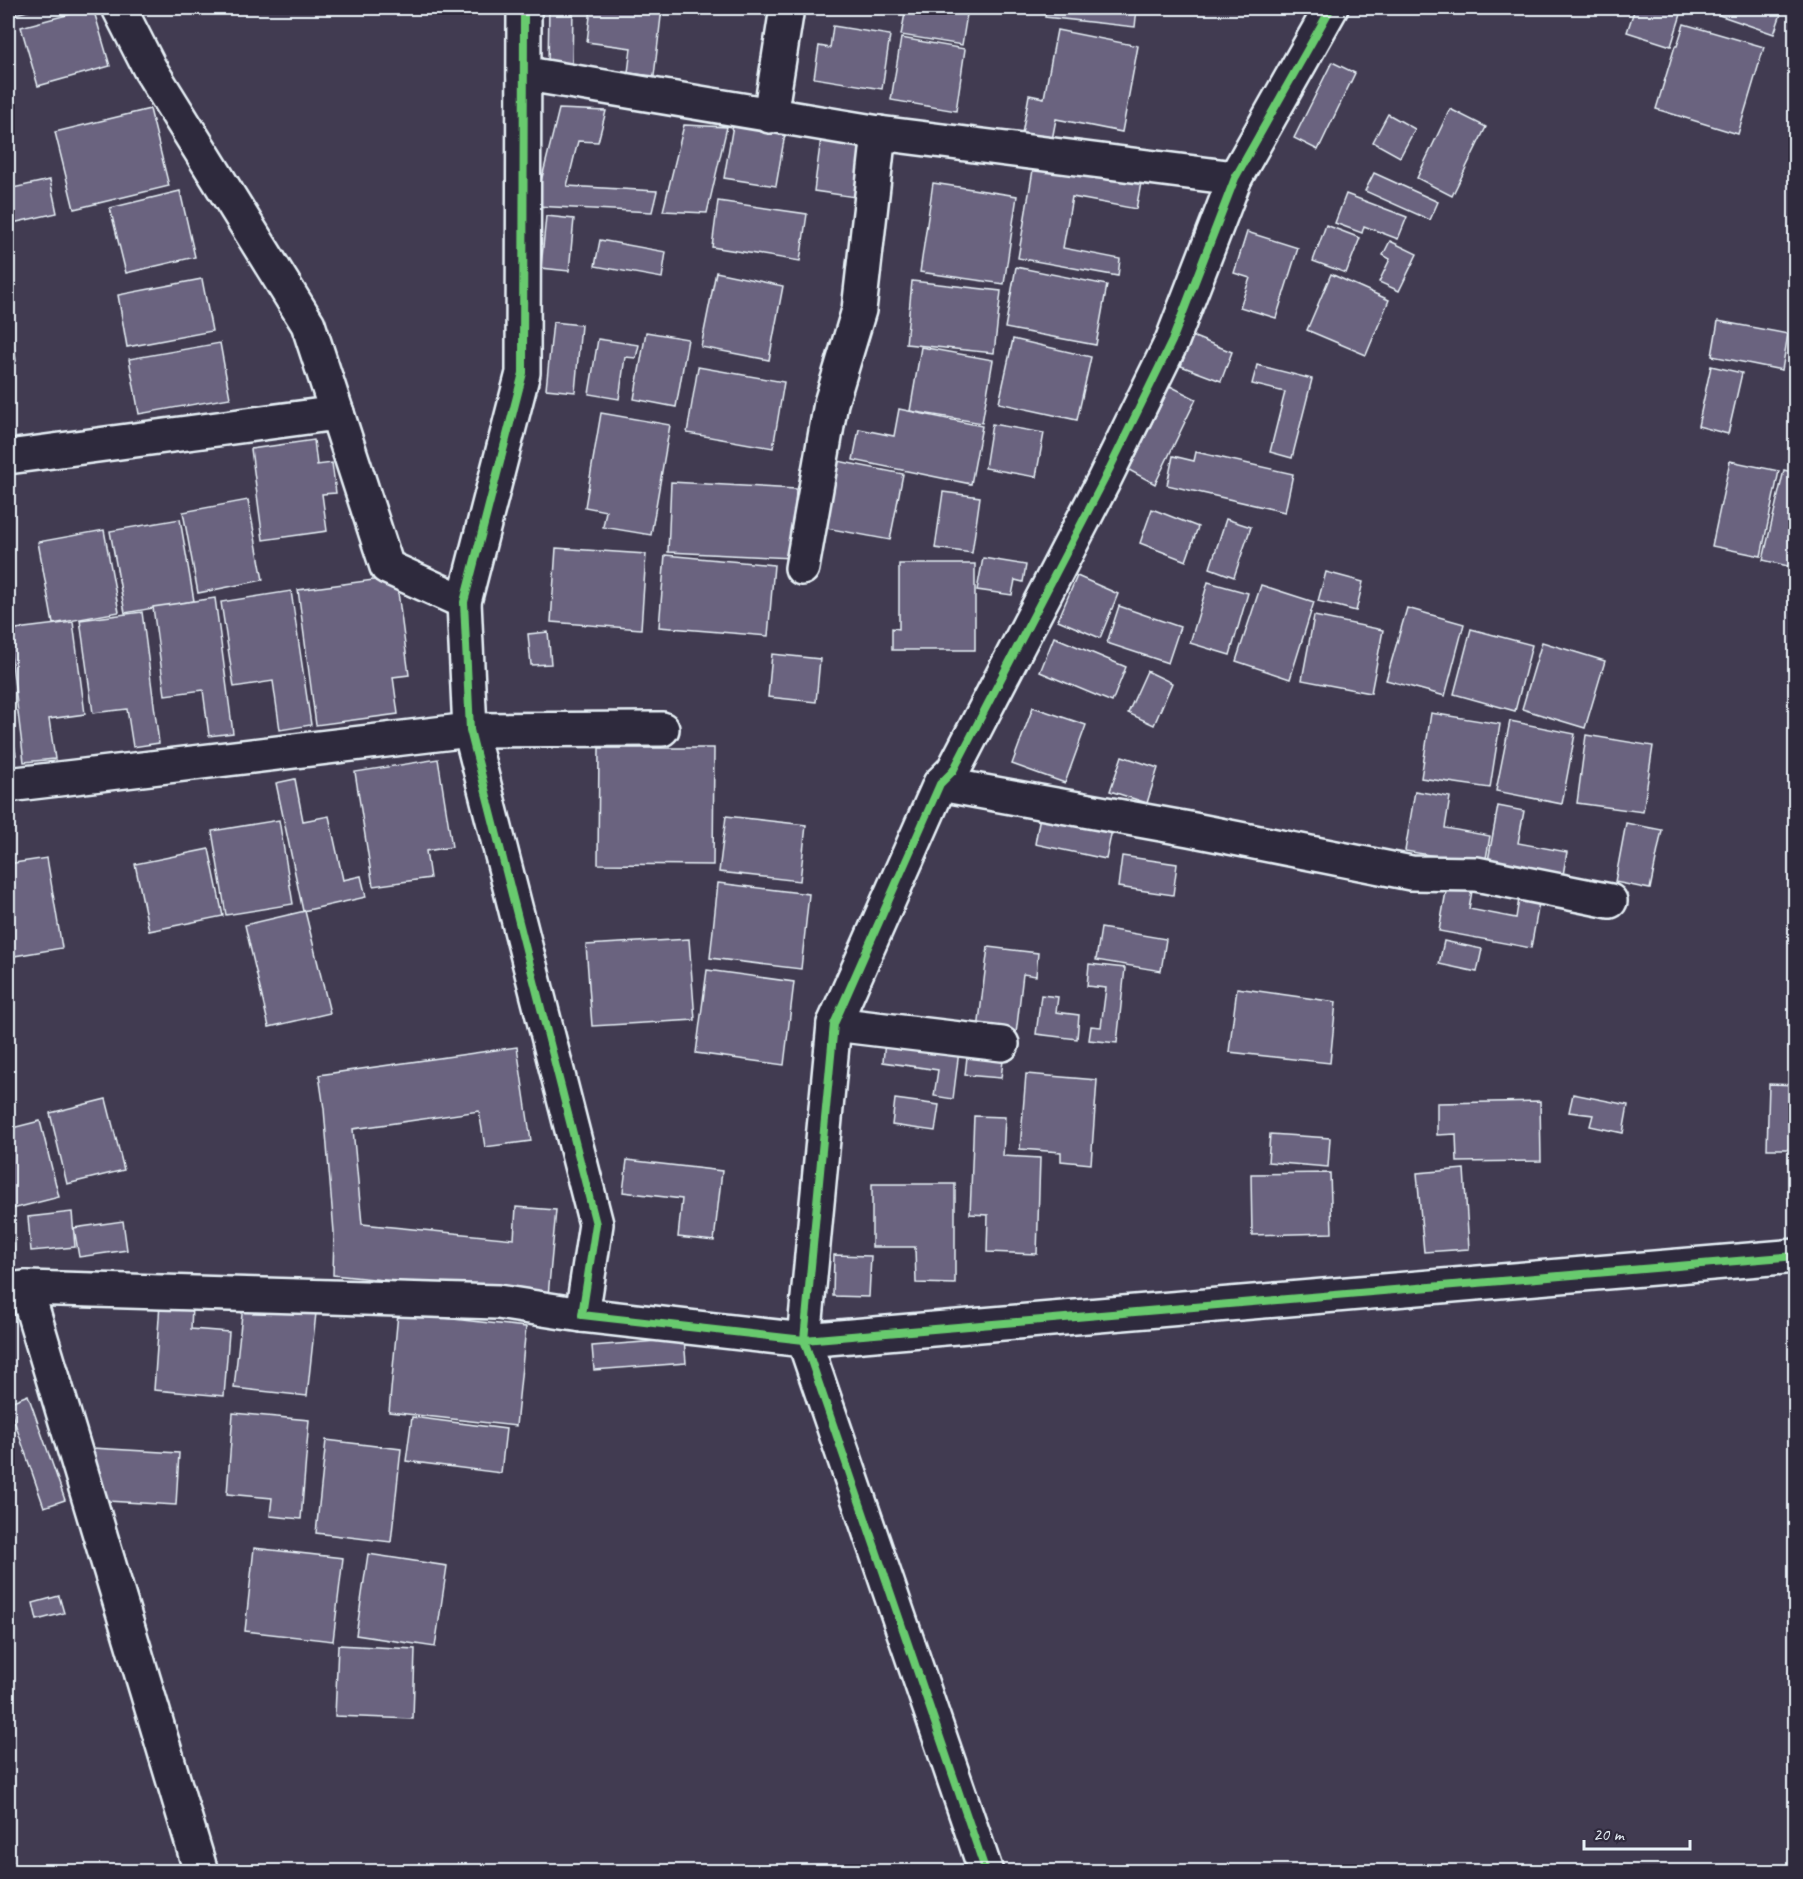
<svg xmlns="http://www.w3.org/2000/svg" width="1803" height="1879" font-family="Caveat,sans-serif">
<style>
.building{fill:#6a647f;stroke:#e8f1f8;stroke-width:1.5}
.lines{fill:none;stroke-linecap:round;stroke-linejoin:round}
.minor-casing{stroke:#e8f1f8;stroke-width:38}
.minor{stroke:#2f2a3d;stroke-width:33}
.cycleway-casing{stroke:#2f2a3d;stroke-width:11}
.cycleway{stroke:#67ca6e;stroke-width:8}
</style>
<rect width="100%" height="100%" fill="#413b51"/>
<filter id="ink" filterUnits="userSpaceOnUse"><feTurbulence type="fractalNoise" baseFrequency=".0167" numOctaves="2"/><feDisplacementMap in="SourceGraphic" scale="12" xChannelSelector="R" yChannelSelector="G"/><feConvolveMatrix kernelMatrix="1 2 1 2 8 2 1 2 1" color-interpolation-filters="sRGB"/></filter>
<g filter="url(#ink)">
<g class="building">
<path d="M8 8H39L8 16Z"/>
<path d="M93 8 110 66 38 86 21 27Z"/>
<path d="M549 8H573L572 65H548Z"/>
<path d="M591 8H662L654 76 628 73 631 48 587 42Z"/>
<path d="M906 8H968L962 45 901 35Z"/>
<path d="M1046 8H1137L1135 27 1045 17Z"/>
<path d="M1635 8H1683L1671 46 1627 32Z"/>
<path d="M1722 8H1755L1761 9V8H1783L1774 34 1719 15Z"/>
<path d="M1684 24 1764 47 1738 134 1656 109 1675 46H1677Z"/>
<path d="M833 26 890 35 882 89 814 78 819 46 830 48Z"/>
<path d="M1057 30 1138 46 1122 132 1056 119 1052 140 1022 134 1029 95 1044 98Z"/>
<path d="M901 38 965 49 956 111 891 100Z"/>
<path d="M1332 62 1355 73 1318 150 1294 138Z"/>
<path d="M150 109 169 186 74 209 55 132Z"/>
<path d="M559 109 606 111 598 142 578 141 567 186 657 191 652 212 535 206Z"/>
<path d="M1450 109 1486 127 1452 196 1417 178Z"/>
<path d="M1388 114 1415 129 1400 157 1373 142Z"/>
<path d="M734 119 786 128 776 186 724 178Z"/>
<path d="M684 125 727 127 707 213 663 211Z"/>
<path d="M821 138 862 143 855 197 814 191Z"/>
<path d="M1034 164 1141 183 1136 209 1072 197 1063 248 1120 259 1118 276 1018 258Z"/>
<path d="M1374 173 1438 202 1430 220 1365 191Z"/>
<path d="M50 180 57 213 8 224V189Z"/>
<path d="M933 183 1017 196 1004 284 920 272Z"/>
<path d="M180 191 195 257 126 273 110 208Z"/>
<path d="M1346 194 1407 217 1398 239 1364 226 1362 233 1335 223Z"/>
<path d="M718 201 807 214 800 261 712 247Z"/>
<path d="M546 216 574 219 569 271 541 268Z"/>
<path d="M1326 225 1360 238 1346 273 1313 261Z"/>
<path d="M1247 232 1298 248 1276 318 1240 307 1250 278 1234 273Z"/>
<path d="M600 240 666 252 662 278 595 266Z"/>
<path d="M1390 241 1417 254 1399 291 1379 282 1390 259 1383 255Z"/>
<path d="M1016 267 1107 285 1096 345 1005 328Z"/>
<path d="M716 272 783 286 769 360 701 347Z"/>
<path d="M1331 274 1389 300 1366 355 1307 330Z"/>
<path d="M202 279 212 331 127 347 118 295Z"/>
<path d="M912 281 1001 291 994 353 906 344Z"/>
<path d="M8 316H10L16 361 8 362Z"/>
<path d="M1718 321 1788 334 1782 370 1712 356Z"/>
<path d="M553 322 581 325 575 392 546 389Z"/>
<path d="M646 332 688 339 676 407 634 399Z"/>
<path d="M1192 336 1232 352 1221 381 1181 366Z"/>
<path d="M598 339 639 345 636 358 625 357 619 399 589 394Z"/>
<path d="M1013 339 1091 357 1077 420 999 403Z"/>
<path d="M220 343 230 398 139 414 129 359Z"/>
<path d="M921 347 993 360 982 423 910 411Z"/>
<path d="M1257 365 1312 379 1292 458 1270 452 1285 392 1252 384Z"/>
<path d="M1711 366 1742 373 1728 434 1698 426Z"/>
<path d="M698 367 784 382 773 448 687 433Z"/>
<path d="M1170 386 1196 399 1155 484 1129 470Z"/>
<path d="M899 409 982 426 971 484 853 460 859 429 894 436Z"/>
<path d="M601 413 670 425 651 535 603 527 606 511 585 507Z"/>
<path d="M992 424 1044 433 1036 477 985 468Z"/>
<path d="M314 440 317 465 332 463 336 493 322 494 327 531 263 540 251 449Z"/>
<path d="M1196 452 1293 474 1285 512 1167 485 1173 456 1194 461Z"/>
<path d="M838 461 903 474 890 540 826 528Z"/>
<path d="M1730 461 1779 471 1761 556 1712 546Z"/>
<path d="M1784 470 1796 473V568L1763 560Z"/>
<path d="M671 482 796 489 793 558 668 552Z"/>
<path d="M943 492 980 497 972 553 935 548Z"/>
<path d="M248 500 263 580 198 593 183 512Z"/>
<path d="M1152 509 1198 527 1186 561 1140 543Z"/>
<path d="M180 519 194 601 125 613 110 531Z"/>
<path d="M1226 519 1251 527 1234 577 1210 568Z"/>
<path d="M104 530 119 612 53 624 38 542Z"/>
<path d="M556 548 646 554 641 629 551 622Z"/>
<path d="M665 555 774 565 768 636 659 627Z"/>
<path d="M983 558 1026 565 1023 582 1015 580 1012 595 977 590Z"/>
<path d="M899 564H975V650H892V628L899 629Z"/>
<path d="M1326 572 1363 582 1356 611 1318 601Z"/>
<path d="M1077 576 1118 594 1100 638 1058 620Z"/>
<path d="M396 577 409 675 393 677 398 714 316 725 298 590Z"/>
<path d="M1208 582 1248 593 1230 655 1190 643Z"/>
<path d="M1261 585 1314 602 1290 679 1236 661Z"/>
<path d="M291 591 311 725 280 730 273 681 234 687 221 602Z"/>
<path d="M215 598 233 733 209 736 203 690 165 695 153 607Z"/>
<path d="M1119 606 1180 627 1168 663 1107 643Z"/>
<path d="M1407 608 1464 624 1445 696 1386 680Z"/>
<path d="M142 612 159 743 133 747 127 709 93 713 80 620Z"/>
<path d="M1314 616 1383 630 1371 693 1302 680Z"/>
<path d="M73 622 85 714 49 719 55 759 24 762 8 630Z"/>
<path d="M1471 629 1532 645 1515 711 1454 694Z"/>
<path d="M548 632 551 664 531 665 528 634Z"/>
<path d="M1054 637 1126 667 1112 702 1040 672Z"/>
<path d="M1542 642 1605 661 1585 728 1522 709Z"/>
<path d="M772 654 820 659 816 702 768 697Z"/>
<path d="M1147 671 1172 683 1154 725 1128 713Z"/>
<path d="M1033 707 1086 725 1065 783 1012 764Z"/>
<path d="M8 710 16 755 8 756Z"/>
<path d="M1431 713 1500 724 1490 788 1421 778Z"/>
<path d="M1510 721 1575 734 1562 804 1496 791Z"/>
<path d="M1586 735 1653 746 1643 812 1577 803Z"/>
<path d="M599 748H714L713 865 598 864Z"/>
<path d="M1122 756 1158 768 1147 803 1110 791Z"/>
<path d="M438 759 452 847 426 851 430 878 373 886 355 772Z"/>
<path d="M295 779 303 821 329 816 343 880 361 876 366 897 303 911 276 783Z"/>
<path d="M1415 791 1450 797 1445 828 1490 836 1485 864 1405 851Z"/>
<path d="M1498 806 1524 811 1518 843 1567 852 1563 875 1488 861Z"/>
<path d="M1041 810 1113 825 1106 859 1035 844Z"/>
<path d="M726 816 806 825 800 881 719 872Z"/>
<path d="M279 820 293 904 226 915 212 831Z"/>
<path d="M1626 823 1662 830 1650 889 1615 882Z"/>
<path d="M209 849 223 916 149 931 135 864Z"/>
<path d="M1122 856 1177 864 1173 895 1118 887Z"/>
<path d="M47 858 62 948 8 957V864Z"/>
<path d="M718 883 809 894 801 969 710 958Z"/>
<path d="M1447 886 1472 891 1469 909 1516 918 1519 899 1539 903 1531 948 1439 931Z"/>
<path d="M305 911 330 1013 269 1027 245 925Z"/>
<path d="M1101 928 1166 939 1161 971 1096 960Z"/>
<path d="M689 939 695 1020 592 1026 586 945Z"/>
<path d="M1444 941 1482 949 1477 972 1439 964Z"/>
<path d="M988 947 1038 953 1036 976 1023 974 1016 1034 978 1030Z"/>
<path d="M1089 964 1125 968 1117 1043 1089 1040 1091 1026 1101 1027 1106 988 1087 986Z"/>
<path d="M707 970 794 982 784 1065 696 1053Z"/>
<path d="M1237 988 1336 1002 1330 1063 1229 1052Z"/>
<path d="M1041 995 1058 997 1056 1012 1079 1015 1077 1039 1036 1034Z"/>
<path d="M885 1041 959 1051 953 1099 934 1096 938 1070 883 1062Z"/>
<path d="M517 1047 531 1141 485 1147 479 1111 353 1129 362 1224 514 1239 516 1207 556 1210 548 1296 333 1275 334 1232 324 1109 319 1075Z"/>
<path d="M968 1048 1004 1052 1001 1078 965 1075Z"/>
<path d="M1026 1074 1097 1080 1091 1164 1061 1161V1152L1020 1149Z"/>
<path d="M1769 1084 1796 1085V1149H1767Z"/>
<path d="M1573 1094 1628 1105 1623 1133 1590 1126 1593 1115 1569 1112Z"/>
<path d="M106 1099 124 1170 67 1184 50 1113Z"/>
<path d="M895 1099 939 1105 935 1131 892 1125Z"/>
<path d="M1540 1101 1541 1161 1457 1162 1456 1134 1437 1135V1103Z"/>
<path d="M974 1116 1005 1117 1003 1156 1040 1158 1037 1254 987 1252 988 1215 970 1214Z"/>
<path d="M40 1121 59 1197 8 1210V1129Z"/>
<path d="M1270 1134 1330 1138 1328 1167 1268 1162Z"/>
<path d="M627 1160 722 1171 714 1241 678 1237 682 1199 623 1192Z"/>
<path d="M1464 1169 1469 1249 1424 1252 1417 1173Z"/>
<path d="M1330 1173 1332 1233 1252 1235 1251 1174Z"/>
<path d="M872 1184H955V1284L916 1283 915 1247H872Z"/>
<path d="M72 1212 75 1247 31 1251 28 1217Z"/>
<path d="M8 1215H10L14 1251 8 1252Z"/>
<path d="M123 1221 127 1250 79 1257 74 1228Z"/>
<path d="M834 1255 871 1256 869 1297 833 1296Z"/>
<path d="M160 1304 192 1306 191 1329 229 1332 224 1396 154 1390Z"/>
<path d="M243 1305 316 1313 307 1396 234 1388Z"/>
<path d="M398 1313 526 1327 516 1426 389 1412Z"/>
<path d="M684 1339 686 1363 594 1370 592 1346Z"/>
<path d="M28 1395 65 1500 44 1507 8 1403Z"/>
<path d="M233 1413 309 1420 301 1519 270 1516 272 1498 227 1494Z"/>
<path d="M412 1417 506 1429 501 1473 406 1461Z"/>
<path d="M326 1440 401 1449 391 1542 316 1533Z"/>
<path d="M92 1448 179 1453 176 1505 107 1501Z"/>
<path d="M254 1548 343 1558 333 1641 245 1631Z"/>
<path d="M368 1554 447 1566 435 1647 356 1635Z"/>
<path d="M59 1596 64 1613 37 1620 33 1603Z"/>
<path d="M338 1645 415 1649 413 1719 335 1716Z"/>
</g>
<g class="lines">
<defs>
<g id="minor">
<path d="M119 8 150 69 308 324 387 567 464 602"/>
<path d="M524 8 523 373 464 602 470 730 596 1224 582 1315 804 1340 1796 1256"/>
<path d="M524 76H539L879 133 1235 178"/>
<path d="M770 116 787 8"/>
<path d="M8 457 337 413"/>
<path d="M802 568 831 403 859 310 879 133"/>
<path d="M940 784 1189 829 1411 873 1476 874 1610 901"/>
<path d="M8 785 470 730 662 729"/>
<path d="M834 1024 1002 1044"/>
<path d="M26 1288 201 1872"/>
<path d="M8 1290 26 1288 498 1302 582 1315"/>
<path d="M986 1872 804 1340 834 1024 940 784 953 771 1103 482 1172 341 1235 178 1331 8"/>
</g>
</defs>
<use href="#minor" class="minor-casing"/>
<use href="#minor" class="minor"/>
<defs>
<g id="cycleway">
<path d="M524 8 523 373 464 602 470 730 596 1224 582 1315 804 1340 1796 1256"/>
<path d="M986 1872 804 1340 834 1024 940 784 953 771 1103 482 1172 341 1235 178 1331 8"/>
</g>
</defs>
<use href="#cycleway" class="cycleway-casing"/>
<use href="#cycleway" class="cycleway"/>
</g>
</g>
<rect width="1803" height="1879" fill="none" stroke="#2f2a3d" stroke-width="30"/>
<rect x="15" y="15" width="1773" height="1849" fill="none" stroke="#e8f1f8" stroke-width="2" filter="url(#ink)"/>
<path d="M1584 1840v9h106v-9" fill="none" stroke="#e8f1f8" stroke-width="3"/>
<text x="1593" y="1840" font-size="18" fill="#e8f1f8" stroke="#2f2a3d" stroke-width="4.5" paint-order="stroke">20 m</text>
</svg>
